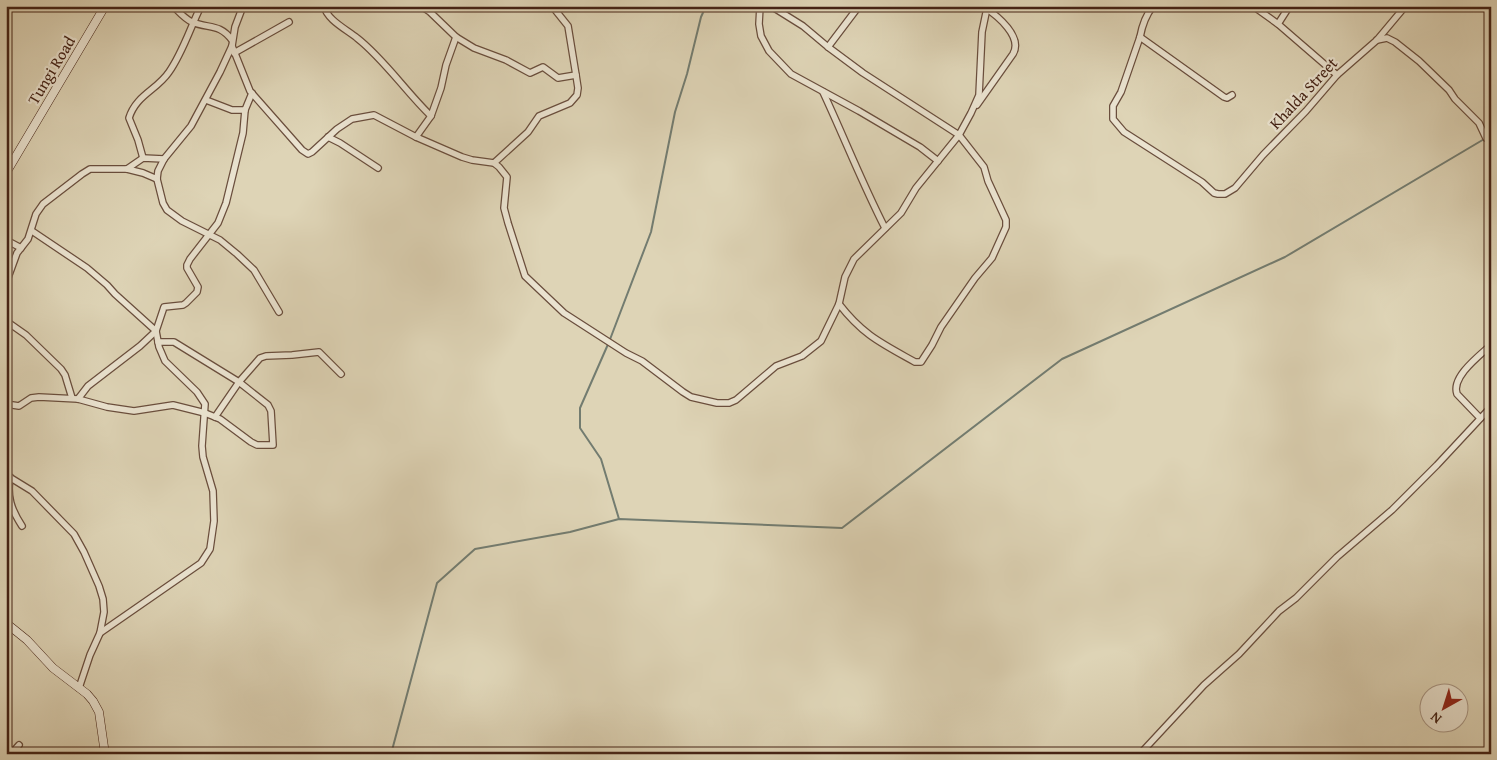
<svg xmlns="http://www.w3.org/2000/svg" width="1497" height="760" font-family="'Gentium Book Plus',serif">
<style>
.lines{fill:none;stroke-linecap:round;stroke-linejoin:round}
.stream{stroke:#737c70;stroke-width:2}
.street-casing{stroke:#6a4e3d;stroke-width:8}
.secondary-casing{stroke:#442215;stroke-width:9}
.street{stroke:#eae3d0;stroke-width:5.5}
.secondary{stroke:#eae3d0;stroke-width:8}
.labels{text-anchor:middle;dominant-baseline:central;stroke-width:4.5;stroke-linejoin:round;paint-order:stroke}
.street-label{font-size:16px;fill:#442215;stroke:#eae3d0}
</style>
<rect width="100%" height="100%" fill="#ded4b6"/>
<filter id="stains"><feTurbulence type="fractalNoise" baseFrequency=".004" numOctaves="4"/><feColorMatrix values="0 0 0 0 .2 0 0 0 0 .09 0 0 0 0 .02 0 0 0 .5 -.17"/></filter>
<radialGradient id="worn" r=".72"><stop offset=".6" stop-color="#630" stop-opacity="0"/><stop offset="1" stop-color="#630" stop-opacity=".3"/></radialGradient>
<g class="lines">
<g class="stream">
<path d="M619 519 601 459 580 428V408L609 342 651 232 675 112 687 74 701 17 706 6"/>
<path d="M391 754 437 583 475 549 570 532 619 519 842 528 1062 359 1285 257 1491 135"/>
</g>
<defs>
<g id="street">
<path d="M173 6C179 12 185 19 192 22 209 29 219 23 232 40"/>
<path d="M243 6 235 27 232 46 220 72 191 126 164 159 158 171 157 179 163 203 167 210 182 221 220 240 237 254 254 270 279 312"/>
<path d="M324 6C327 20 346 29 357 38 384 59 406 92 431 116"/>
<path d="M421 6 430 12 456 37 474 48 506 60 530 73 543 67 558 78 576 75"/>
<path d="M760 6 759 24 761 36 769 51 791 74 859 111 920 147 938 161"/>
<path d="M771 6 803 26 828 47 863 73 959 135 984 167 988 181 1006 220V227L992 258 975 278 941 327 932 345 921 362H915C881 343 863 335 839 304"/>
<path d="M1153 6C1146 15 1142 26 1140 37L1121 92 1113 106V119L1124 132 1202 182 1214 193 1218 194H1225L1235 188 1263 155 1306 111 1337 75 1377 40 1403 9 1407 6"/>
<path d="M1253 6 1278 24 1337 75"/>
<path d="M1278 24 1287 10 1291 6"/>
<path d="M1140 37 1224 97 1227 98 1232 95"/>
<path d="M1377 40 1387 38 1395 42 1419 61 1449 90 1455 99 1479 123 1486 138"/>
<path d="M232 46 250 91 302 150 308 154 312 152 337 129 352 119 374 115 416 137 462 157 472 160 494 163 499 167 507 177 504 208 508 223 525 276 564 313 626 353 642 361 683 392 691 397 717 403H729L736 400 776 366 802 356 821 341 839 304 845 277 854 259 901 213 916 188 959 135 971 113 979 95 982 32 987 8 985 6"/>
<path d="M828 47 859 6"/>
<path d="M234 53 289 22"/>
<path d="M823 92C844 137 862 183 885 228"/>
<path d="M206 100 232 110H245"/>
<path d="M977 105 1013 54C1023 37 998 16 984 7"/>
<path d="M328 137 340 143 378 168"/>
<path d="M416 137 431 116 441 88 446 65 456 37"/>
<path d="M6 156 12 161"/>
<path d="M143 158 138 140 129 118C136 95 157 90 169 72 183 52 190 28 201 6"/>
<path d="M494 163 528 132 539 116 570 103 577 95 578 88 576 75 568 26 552 6"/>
<path d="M127 169 143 173 157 179"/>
<path d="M32 231 87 268 107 285 115 294 156 331 159 347 165 361 197 392 205 404 202 446 203 457 213 491 214 521 210 549 201 563 100 633 90 655 79 688"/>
<path d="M6 240 21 248"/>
<path d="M6 283 17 253 28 239 36 214 43 204 82 174 90 169H127L143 158 164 159"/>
<path d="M6 321 26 335 61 369 65 375 72 398"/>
<path d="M78 399 88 386 140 346 156 331 164 307 183 305 186 303 197 292 198 287 187 268V265L190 259 218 223 226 203 243 133 245 110 252 93"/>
<path d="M6 404 19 406 31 398 39 397 78 399 107 407 134 411 173 405 205 413 220 419 251 442 257 445H273L271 411 268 405 239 382 174 342H158"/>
<path d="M215 417 239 382 260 358 266 356 292 355 319 352 341 374"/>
<path d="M1480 418 1457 394C1451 377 1479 356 1491 345"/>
<path d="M6 475 32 491 74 534 84 552 99 586 103 599 104 612 100 633"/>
<path d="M10 477C7 497 11 509 22 526"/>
<path d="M11 754 19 745"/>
<path d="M1140 754 1204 685 1239 654 1279 611 1296 598 1337 557 1392 510 1437 465 1491 407"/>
</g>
<g id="secondary">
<path d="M6 173 105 6"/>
<path d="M6 623 27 640 53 668 87 694 93 701 99 712 105 754"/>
</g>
</defs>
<use href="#street" class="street-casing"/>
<use href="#secondary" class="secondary-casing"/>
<use href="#street" class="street"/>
<use href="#secondary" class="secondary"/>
</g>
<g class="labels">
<g class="street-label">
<text transform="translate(51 70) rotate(-59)">Tungi Road</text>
<text transform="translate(1303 93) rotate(-47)">Khalda Street</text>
</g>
</g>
<rect width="1497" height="760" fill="none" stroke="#ded4b6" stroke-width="25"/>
<rect x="8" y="8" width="1482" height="745" fill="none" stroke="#442215" stroke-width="2.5"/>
<rect x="12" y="12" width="1472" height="735" fill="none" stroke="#442215"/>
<g transform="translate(1444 708) rotate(219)"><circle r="24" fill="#eae3d0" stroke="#a89685"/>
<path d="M0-4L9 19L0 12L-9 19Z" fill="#8f2418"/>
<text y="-8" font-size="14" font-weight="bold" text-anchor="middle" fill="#442215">N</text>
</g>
<rect width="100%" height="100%" filter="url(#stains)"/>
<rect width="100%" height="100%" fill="url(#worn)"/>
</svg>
